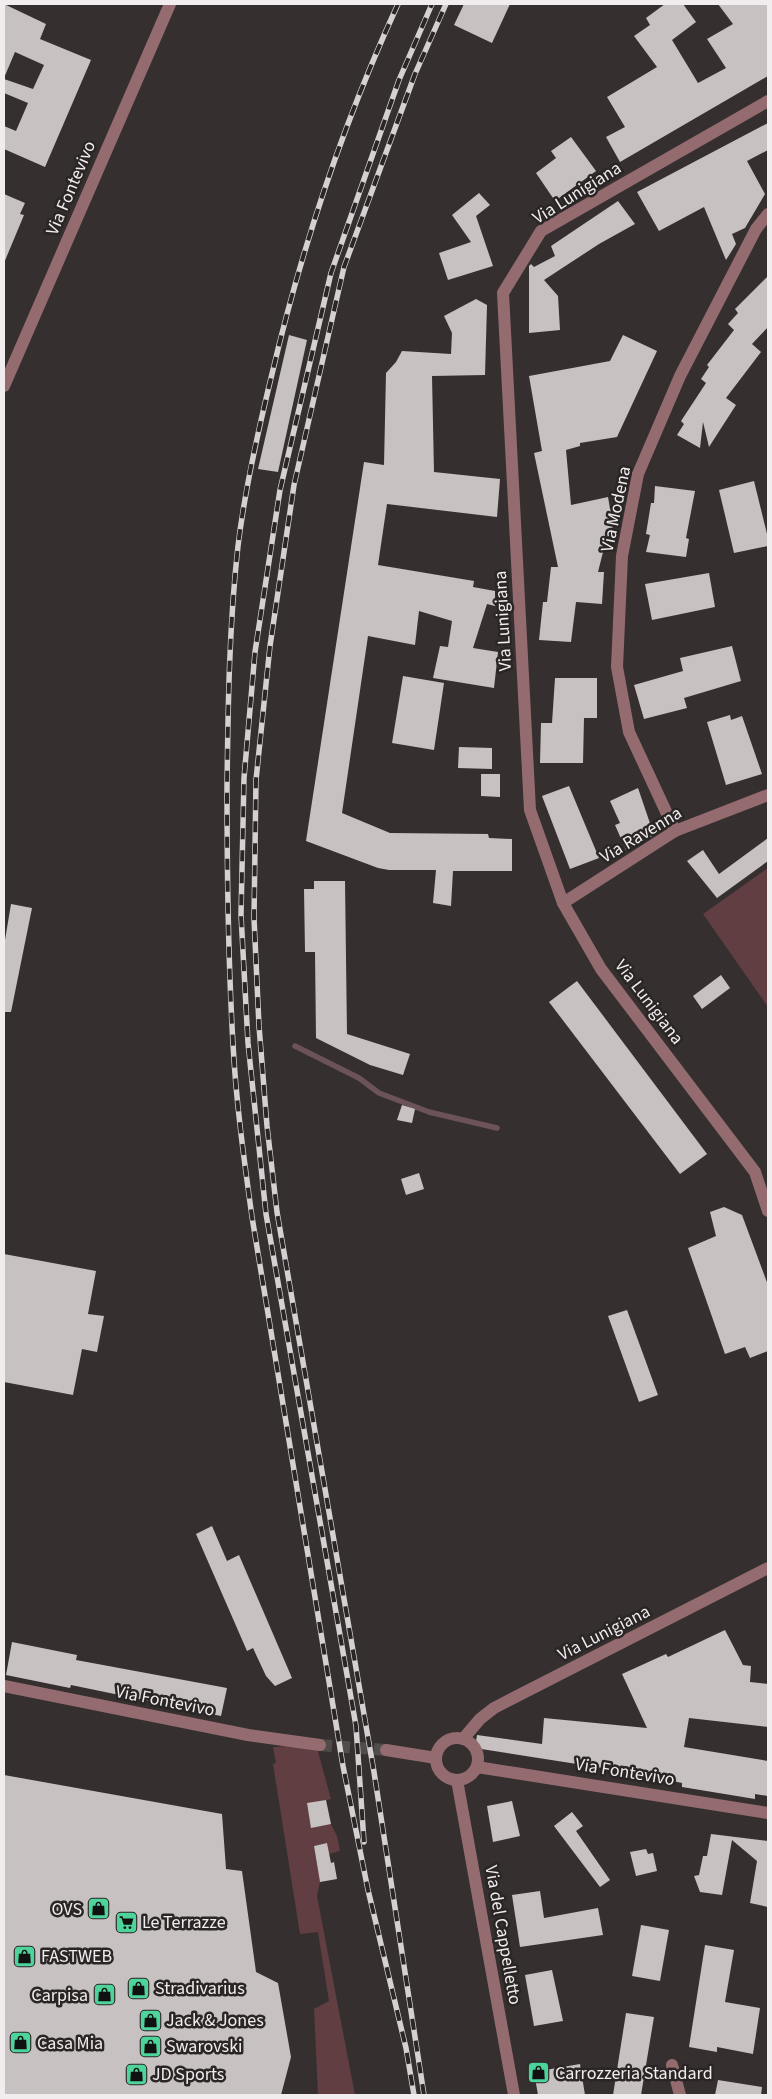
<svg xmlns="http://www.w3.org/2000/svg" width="772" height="2099" font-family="'Source Sans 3',sans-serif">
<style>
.green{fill:#613e42}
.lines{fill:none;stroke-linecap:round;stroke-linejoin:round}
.stream{stroke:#6b5357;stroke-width:5.5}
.building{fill:#c8c1c2}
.minor-tunnel{stroke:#514c4c;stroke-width:12;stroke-dasharray:12 6;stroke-linecap:butt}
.minor{stroke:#946c70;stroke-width:12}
.rail-casing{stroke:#d5d0d1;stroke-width:5.5}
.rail{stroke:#2b2626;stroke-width:4;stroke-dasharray:11;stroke-linecap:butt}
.labels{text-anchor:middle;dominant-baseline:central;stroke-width:5;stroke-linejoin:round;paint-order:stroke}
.street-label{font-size:18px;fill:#f1edee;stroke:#2b2626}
.poi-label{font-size:18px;fill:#f1edee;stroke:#2b2626;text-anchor:start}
</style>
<rect width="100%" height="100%" fill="#352f30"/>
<g class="green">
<path d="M768 868V1007L703 914Z"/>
<path d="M292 1746 317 1748 331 1799 307 1804 311 1823 331 1824 337 1836 340 1851 329 1854 327 1843 314 1846 320 1882 317 1896 355 2095H318L314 2009 329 2001 318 1932 300 1934 273 1764 276 1763 273 1747Z"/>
</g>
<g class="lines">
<path class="stream" d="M295 1046 359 1078 379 1093 429 1112 497 1128"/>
</g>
<g class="building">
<path d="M4 4 46 24 40 39 91 60 45 167 4 149V126L16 131 28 103 4 93V79L33 89 44 65 15 52 4 78Z"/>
<path d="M464 4H510L492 43 454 25Z"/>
<path d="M665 4H683L696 22 672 40 698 83 726 68 707 39 733 24 718 4H768V76L620 162 606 137 625 127 607 97 657 67 634 36 650 25 646 18Z"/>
<path d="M768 123V150L747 161 765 194 745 228 732 234 736 244 726 260 704 207 659 231 637 192Z"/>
<path d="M571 137 596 171 555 201 536 173 556 158 551 151Z"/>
<path d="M479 193 490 205 476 216 493 266 448 280 439 253 471 242 452 215Z"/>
<path d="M4 194 25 203 20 214 24 215 4 263Z"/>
<path d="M618 201 635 224 599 244 544 280 558 296 560 330 529 333V266L531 264 534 267 555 256 551 246Z"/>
<path d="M768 276V327L752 344 761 352 726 398 736 405 709 447 703 422 700 448 677 435 684 424 681 421 706 383 701 379 709 367 707 365 734 330 728 324 738 313 735 309Z"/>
<path d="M476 299 487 305 485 375 432 376 434 472 500 479 497 517 387 504 378 565 474 581 473 587 495 591V606L487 604 473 648 498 652 494 688 433 678 440 646 448 647 452 621 419 611 415 645 368 636 342 813 390 833 488 834 489 838 512 839V871H453L451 906 433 903 436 870H389L378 868 306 841 364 462 384 465 386 373 396 362 402 351 451 354 452 333 444 316Z"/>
<path d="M289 335 307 340 278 472 258 469Z"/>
<path d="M623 335 657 351 617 437 580 443V446L566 450 571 505 608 497 610 509H615L611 537 607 536 598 572H604L602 604 576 602 571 642 539 640 543 602H547L551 567H558L534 453 542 451 529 376 610 361Z"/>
<path d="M754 481 768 538V546L734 553 719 490Z"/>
<path d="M655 486 695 491 686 538 689 539 686 557 646 552 650 535 646 534 651 503H654Z"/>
<path d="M709 573 715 607 652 620 645 584Z"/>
<path d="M732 646 741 681 684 698 687 708 644 719 634 685 683 671 680 658Z"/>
<path d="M403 676 444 683 434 750 392 743Z"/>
<path d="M555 678H597V718H584L583 763H540L541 723H552Z"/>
<path d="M730 715 731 720 742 716 762 774 726 785 707 722Z"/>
<path d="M459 747 492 748V769L458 768Z"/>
<path d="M481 774H500V797L481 796Z"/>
<path d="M569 786 599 858 570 869 542 796Z"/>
<path d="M638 788 654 835 626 850 615 825 620 823 610 801Z"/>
<path d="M768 838V861L717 898 687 861 703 850 719 874Z"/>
<path d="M314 881H345L347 1034 410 1054 403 1075 370 1065 316 1038 315 952H305L304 889H314Z"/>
<path d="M11 904 32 908 11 1012H4V946Z"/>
<path d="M721 975 730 988 702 1009 693 996Z"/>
<path d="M577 981 707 1154 680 1174 549 1002Z"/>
<path d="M402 1105 415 1109 412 1123 397 1120Z"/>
<path d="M419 1173 424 1189 406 1195 401 1179Z"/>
<path d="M724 1207 742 1215 768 1285V1351L750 1358 745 1347 725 1354 688 1248 716 1236 710 1212Z"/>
<path d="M4 1254 96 1271 88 1314 104 1316 97 1352 82 1349 73 1395 4 1382Z"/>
<path d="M627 1310 658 1395 639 1402 608 1316Z"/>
<path d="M212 1526 227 1561 239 1555 292 1678 275 1686 266 1676 253 1648 247 1651 196 1534Z"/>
<path d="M725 1630 743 1665 751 1666 750 1682 768 1684V1727L689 1718 684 1747 768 1761V1796L755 1794V1799L682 1787V1783L641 1774 475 1748 477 1735 542 1744 544 1718 647 1728 622 1674 666 1654 668 1657Z"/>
<path d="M12 1642 77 1655 76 1660 227 1688 221 1716 71 1685 70 1688 6 1675Z"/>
<path d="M4 1775 222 1814 226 1869 242 1871 256 1972 278 1983 291 2057 281 2095H4Z"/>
<path d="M326 1800 331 1824 311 1828 307 1803Z"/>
<path d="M512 1801 520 1836 493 1842 487 1806Z"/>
<path d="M572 1812 583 1826 576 1831 610 1880 600 1887 554 1826Z"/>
<path d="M711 1834 768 1841V1907L750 1903 757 1861 732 1840 722 1895 700 1892 694 1876 699 1875 703 1856H707Z"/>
<path d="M327 1843 331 1863 334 1862 337 1879 320 1882 314 1846Z"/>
<path d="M646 1849 648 1854 653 1853 657 1871 636 1876 630 1852Z"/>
<path d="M540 1891 544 1918 598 1908 603 1935 520 1947 512 1895Z"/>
<path d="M641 1925 669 1930 660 1981 632 1976Z"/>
<path d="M705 1945 734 1950 725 2002 760 2008 753 2054 717 2047V2052L689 2047Z"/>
<path d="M552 1970 563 2021 534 2026 525 1975Z"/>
<path d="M626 2013 654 2017 641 2095H613Z"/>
<path d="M580 2064 585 2095H538L534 2072Z"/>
<path d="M718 2080 762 2087 761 2095H715Z"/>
</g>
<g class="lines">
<path class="minor-tunnel" d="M320 1745 386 1750"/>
<g class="minor">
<path d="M768 101 541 231 503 293 530 810 563 903 601 969 755 1172 768 1211"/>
<path d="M4 386 170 4"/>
<path d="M675 831 629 732 617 667 622 556 638 474 680 376 756 229 768 214"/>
<path d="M563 903 675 831 768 795"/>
<path d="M4 1686 248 1735 320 1745"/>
<circle cx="457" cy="1759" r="21"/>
<path d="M463 1739 480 1719 494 1708 768 1568"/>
<path d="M386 1750 436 1758"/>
<path d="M477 1767 768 1813"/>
<path d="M457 1780 514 2095"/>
<path d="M672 2065 680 2095"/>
</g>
<defs>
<g id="rail">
<path d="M398 4C343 124 302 246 272 374 258 431 245 488 238 546 229 626 228 707 227 788 227 873 228 958 233 1044 236 1102 244 1159 252 1217L343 1766 368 1890 406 2048 414 2095"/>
<path d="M364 1842 356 1726 266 1214 248 1043 241 915 244 778 255 652 280 490 331 273 399 80 432 4"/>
<path d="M424 2095 374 1772 277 1212 267 1126 259 1026 254 918 256 780 270 646 294 485 344 267 415 74 446 4"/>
</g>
</defs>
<use href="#rail" class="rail-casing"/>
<use href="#rail" class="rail"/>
</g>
<defs>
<symbol id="shop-square" viewBox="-11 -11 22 22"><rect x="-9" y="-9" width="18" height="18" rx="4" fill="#4cd49b" stroke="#2b2626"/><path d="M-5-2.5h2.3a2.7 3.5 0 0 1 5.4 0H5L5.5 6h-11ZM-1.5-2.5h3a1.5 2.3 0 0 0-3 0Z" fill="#111"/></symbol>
<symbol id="supermarket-square" viewBox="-11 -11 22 22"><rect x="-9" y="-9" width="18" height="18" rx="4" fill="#4cd49b" stroke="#2b2626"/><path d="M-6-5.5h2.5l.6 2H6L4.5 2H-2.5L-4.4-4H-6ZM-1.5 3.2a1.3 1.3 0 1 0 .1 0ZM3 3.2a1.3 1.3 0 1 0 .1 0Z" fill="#111"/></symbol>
</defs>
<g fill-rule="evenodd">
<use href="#shop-square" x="86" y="1896" width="25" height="25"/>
<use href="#supermarket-square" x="114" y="1910" width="25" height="25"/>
<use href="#shop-square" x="12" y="1944" width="25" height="25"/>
<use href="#shop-square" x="126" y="1976" width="25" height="25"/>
<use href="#shop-square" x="92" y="1982" width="25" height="25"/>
<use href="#shop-square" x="138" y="2008" width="25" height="25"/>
<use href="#shop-square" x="8" y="2030" width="25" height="25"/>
<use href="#shop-square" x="138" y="2034" width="25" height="25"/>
<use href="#shop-square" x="526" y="2060" width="25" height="25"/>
<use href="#shop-square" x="124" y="2062" width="25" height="25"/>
</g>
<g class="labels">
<g class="street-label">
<text transform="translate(71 188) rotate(-67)">Via Fontevivo</text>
<text transform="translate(577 193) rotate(-32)">Via Lunigiana</text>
<text transform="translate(616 509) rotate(-78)">Via Modena</text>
<text transform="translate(503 621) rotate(-93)">Via Lunigiana</text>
<text transform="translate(641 835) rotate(-31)">Via Ravenna</text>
<text transform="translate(649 1002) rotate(53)">Via Lunigiana</text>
<text transform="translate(604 1633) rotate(-27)">Via Lunigiana</text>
<text transform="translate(165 1701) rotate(11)">Via Fontevivo</text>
<text transform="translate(625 1772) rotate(9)">Via Fontevivo</text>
<text transform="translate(503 1935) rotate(80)">Via del Cappelletto</text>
</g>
<g class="poi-label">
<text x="82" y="1909" text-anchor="end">OVS</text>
<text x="142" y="1922">Le Terrazze</text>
<text x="41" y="1956">FASTWEB</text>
<text x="155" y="1988">Stradivarius</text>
<text x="88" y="1995" text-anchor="end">Carpisa</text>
<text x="166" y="2020">Jack &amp; Jones</text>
<text x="37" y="2043">Casa Mia</text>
<text x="166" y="2046">Swarovski</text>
<text x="555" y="2073">Carrozzeria Standard</text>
<text x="152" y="2074">JD Sports</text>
</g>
</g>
<rect width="772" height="2099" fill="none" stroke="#f1edee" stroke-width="10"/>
</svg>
